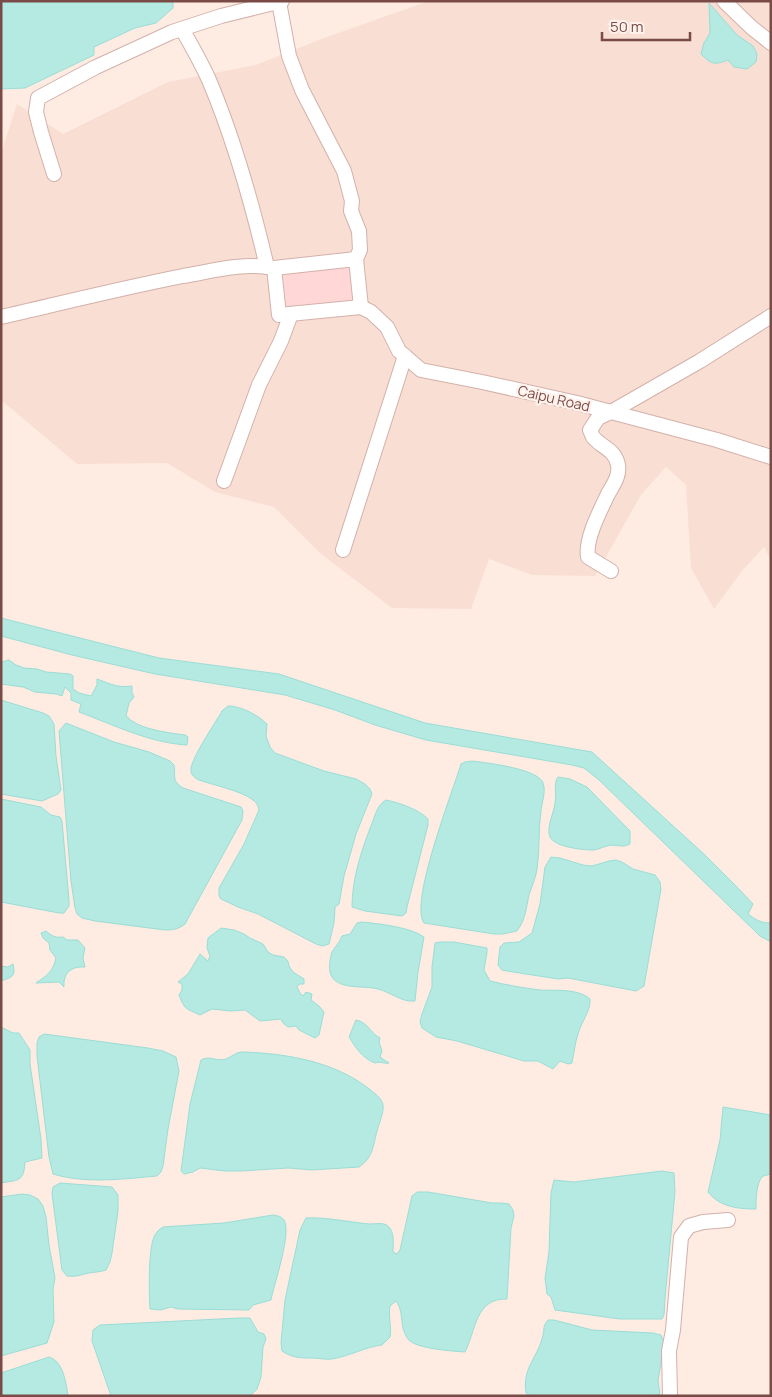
<svg xmlns="http://www.w3.org/2000/svg" width="772" height="1397" font-family="Manrope,sans-serif">
<style>
.residential{fill:#f9ded3}
.commercial{fill:#ffd7d6}
.water{fill:#b5eae3;stroke:#9addd5}
.lines{fill:none;stroke-linecap:round;stroke-linejoin:round}
.street-casing{stroke:#d3b1aa;stroke-width:16}
.street{stroke:#fff;stroke-width:14}
.labels{text-anchor:middle;dominant-baseline:central;stroke-width:4.5;stroke-linejoin:round;paint-order:stroke}
.street-label{font-size:14px;fill:#794a46;stroke:#fff1eb}
</style>
<rect width="100%" height="100%" fill="#feece2"/>
<path class="residential" d="M437 1H771V560L764 547 742 571 714 609 691 568 686 485 666 467 641 495 595 576 532 575 489 559 471 609 392 608 321 554 274 507 215 492 167 463 77 464 1 400V158L4 144 17 104 63 134 168 82 256 65 324 38 423 3Z"/>
<path class="commercial" d="M356 259 361 307 279 315 274 268Z"/>
<g class="water">
<path d="M1 1H173V8L156 23 135 28 94 47V55L25 88 1 89Z"/>
<path d="M709 3 737 35 753 46 757 54 756 62 747 69 734 67 728 60C714 65 712 65 701 54L704 43 710 33Z"/>
<path d="M1 618 159 658 279 674 425 723 592 752 705 855 737 887 753 904 748 914C756 920 761 923 771 923V942L760 936 599 780 584 768 572 765 426 740 375 725 335 710 285 695 155 674 72 655 1 636Z"/>
<path d="M9 660 16 665 24 668 37 669 46 672 70 674 73 676V689L79 693 91 696 97 685V679C111 684 117 688 132 686V693L134 697 129 703 126 716C128 717 130 720 132 721 145 730 170 733 185 735L188 737 187 745C150 743 114 725 79 712L81 704 71 700V693L65 687 62 696 56 694 35 692 23 687 1 684V662Z"/>
<path d="M1 700 43 713 49 716 54 724 56 756 61 790 58 794 42 801 1 794Z"/>
<path d="M228 706C241 706 258 715 267 724L266 736 270 747 275 753 324 771 356 779 365 784 370 789 372 794 356 834 344 876 339 904 335 907 334 923 329 944 322 946 316 944 258 914 238 907 221 899 219 896V888L244 844 259 810C258 806 257 803 253 800 242 791 213 785 199 780 195 778 191 775 191 771 189 761 216 722 222 711Z"/>
<path d="M66 723 114 742 149 752 170 761 174 765C176 777 171 780 183 788L241 807 243 811 242 820 185 924C179 929 173 930 165 930L95 921 82 918 77 914 75 908 71 881 59 731Z"/>
<path d="M472 761C487 763 533 768 542 781 547 789 542 801 541 811 538 830 540 850 537 869 536 877 532 886 529 895 526 908 526 919 517 931L503 934H494L424 923C409 903 453 791 461 764L465 762Z"/>
<path d="M558 777 570 779 587 787 630 831V844C621 849 616 843 607 846 602 847 598 850 593 850 582 850 555 847 550 837 546 827 554 813 555 803 557 794 553 783 558 777Z"/>
<path d="M1 799 41 807 51 815 60 817 62 821 69 900V906L64 913H59L1 902Z"/>
<path d="M386 800C400 803 418 809 428 819V825L407 907 406 913 402 916 365 911 352 907C352 880 361 851 371 826 375 816 377 805 386 800Z"/>
<path d="M551 857 560 858 583 865 592 866 609 861 616 860 622 862 633 869 655 875 660 882 661 889 644 986 636 991 568 978 558 979 507 971 502 970 498 965 500 947 504 943 519 942 532 933 540 904 545 867Z"/>
<path d="M362 922C380 924 410 927 424 937L418 972 415 1001C403 1003 390 992 378 989 364 985 334 991 330 972 329 966 330 958 332 952 335 947 340 942 342 936L350 934 357 923Z"/>
<path d="M221 928 234 930 244 934 250 938 263 944 268 952 273 955 284 957 288 961 289 966 293 972 304 979V984H299L297 987 300 993 303 996 306 992 312 994 311 1000 319 1006 324 1012 319 1035 315 1038 299 1030 296 1026 288 1027 283 1023 281 1019 260 1021 245 1010 231 1011 212 1009 200 1015C185 1008 185 1010 179 995L182 990V984L178 982 188 974 200 954 208 961 210 956 207 948 208 938Z"/>
<path d="M46 931C52 936 55 938 63 937L67 940H78L85 948 83 958 85 967C71 966 63 973 64 987L59 982 36 983C48 975 53 971 56 958L50 950 49 943 43 938 41 933Z"/>
<path d="M440 942H454L487 948V952L484 970 490 981C506 985 524 988 540 990 556 991 577 988 590 999 591 1011 581 1022 578 1034 575 1043 574 1053 572 1063L568 1064 560 1061 553 1069 538 1061H524L457 1041 436 1037 422 1028 420 1022 422 1014 432 987V967L435 943Z"/>
<path d="M13 964C16 977 12 977 1 981V966L8 967Z"/>
<path d="M356 1020C368 1022 370 1033 380 1038L379 1042 382 1051 380 1057 389 1063C384 1064 380 1061 375 1063 362 1058 356 1048 349 1037Z"/>
<path d="M1 1027 13 1033H19L30 1050V1064L41 1139 42 1158 25 1162C24 1182 18 1180 1 1183Z"/>
<path d="M44 1034 148 1048 163 1051 176 1057 179 1071 168 1129 163 1166 161 1172 157 1176C123 1179 86 1184 53 1174L49 1157 37 1056V1043L39 1037Z"/>
<path d="M241 1052C284 1053 333 1061 368 1088 373 1092 382 1098 383 1105 384 1113 379 1123 377 1131 373 1146 373 1158 359 1167L312 1170 288 1168 242 1171H225L200 1168 193 1172 184 1174 181 1171 190 1104 201 1060C209 1055 217 1062 226 1059 231 1057 235 1053 241 1052Z"/>
<path d="M723 1107 771 1115V1174C770 1174 764 1176 763 1176 756 1182 756 1201 756 1209 738 1209 720 1207 708 1192L720 1140Z"/>
<path d="M662 1171 674 1173 675 1192 665 1298 664 1315 662 1319H620L555 1310 551 1297 547 1294 545 1278 549 1252 551 1193 554 1180 574 1182Z"/>
<path d="M60 1183 112 1187 118 1195V1211L112 1253 110 1262 106 1270C100 1272 95 1272 89 1273 79 1275 78 1277 67 1276L62 1270 52 1194 53 1187Z"/>
<path d="M417 1192H428L492 1203H501L509 1204 513 1210 514 1216 511 1228 507 1299C475 1298 476 1331 465 1352 452 1351 420 1349 410 1341 407 1339 404 1332 403 1328 401 1318 402 1309 396 1301L390 1306C388 1318 392 1326 390 1337L382 1345C365 1347 350 1356 332 1359 326 1360 319 1358 312 1358 301 1358 292 1358 282 1351L281 1343 285 1300 300 1230 306 1218C327 1217 348 1222 369 1224 376 1224 383 1222 388 1226 395 1232 393 1244 393 1252L397 1254 400 1250 412 1196Z"/>
<path d="M22 1194 30 1195 38 1199 43 1206 46 1217 49 1245 55 1278 53 1289 54 1322 47 1343 1 1356V1197Z"/>
<path d="M273 1215C278 1216 281 1216 284 1220 292 1233 274 1284 271 1300L253 1305 249 1310 178 1309 171 1307 161 1310 150 1309C149 1294 148 1246 155 1235 157 1231 160 1229 163 1227L224 1223Z"/>
<path d="M239 1318H250L258 1332 264 1334 266 1339 263 1347 261 1377 257 1389 250 1396H111L92 1341 93 1330 100 1325Z"/>
<path d="M548 1320H554L592 1330 653 1333 661 1335 664 1343 658 1381 660 1394 653 1396H530L526 1393C522 1367 538 1358 543 1335 545 1327 542 1328 548 1320Z"/>
<path d="M49 1357C63 1361 66 1382 68 1396H1V1373Z"/>
</g>
<g class="lines">
<defs>
<g id="street">
<path d="M724 1 751 27 771 43"/>
<path d="M279 2 289 56 302 90 344 171 352 201 351 211 359 231 360 250 356 259 361 307 279 315 274 268 356 259"/>
<path d="M182 29C191 45 201 62 209 80 234 139 252 203 267 267"/>
<path d="M54 174 41 132 36 112 38 98 96 67 172 32 221 16 282 1"/>
<path d="M361 307 371 312 387 327 399 351 421 370 482 382 577 403 717 440 771 457"/>
<path d="M1 317C62 303 122 288 183 276 213 271 243 262 274 268"/>
<path d="M224 481 259 385 281 341 291 314"/>
<path d="M343 550 405 356"/>
<path d="M611 571 588 557C585 539 600 511 608 494 613 485 620 476 618 465 615 449 602 448 593 437 592 435 591 432 590 430L598 418 611 412 700 361 771 316"/>
<path d="M670 1396 669 1351 673 1330 681 1237 689 1226 703 1222 728 1220"/>
</g>
</defs>
<use href="#street" class="street-casing"/>
<use href="#street" class="street"/>
</g>
<g class="labels">
<g class="street-label">
<text transform="translate(554 398) rotate(13)">Caipu Road</text>
</g>
</g>
<rect width="772" height="1397" fill="none" stroke="#794a46" stroke-width="5"/>
<path d="M602 32v8h88v-8" fill="none" stroke="#794a46" stroke-width="2.5"/>
<text x="610" y="32" font-size="15" fill="#794a46" stroke="#fff1eb" stroke-width="4" paint-order="stroke">50 m</text>
</svg>
